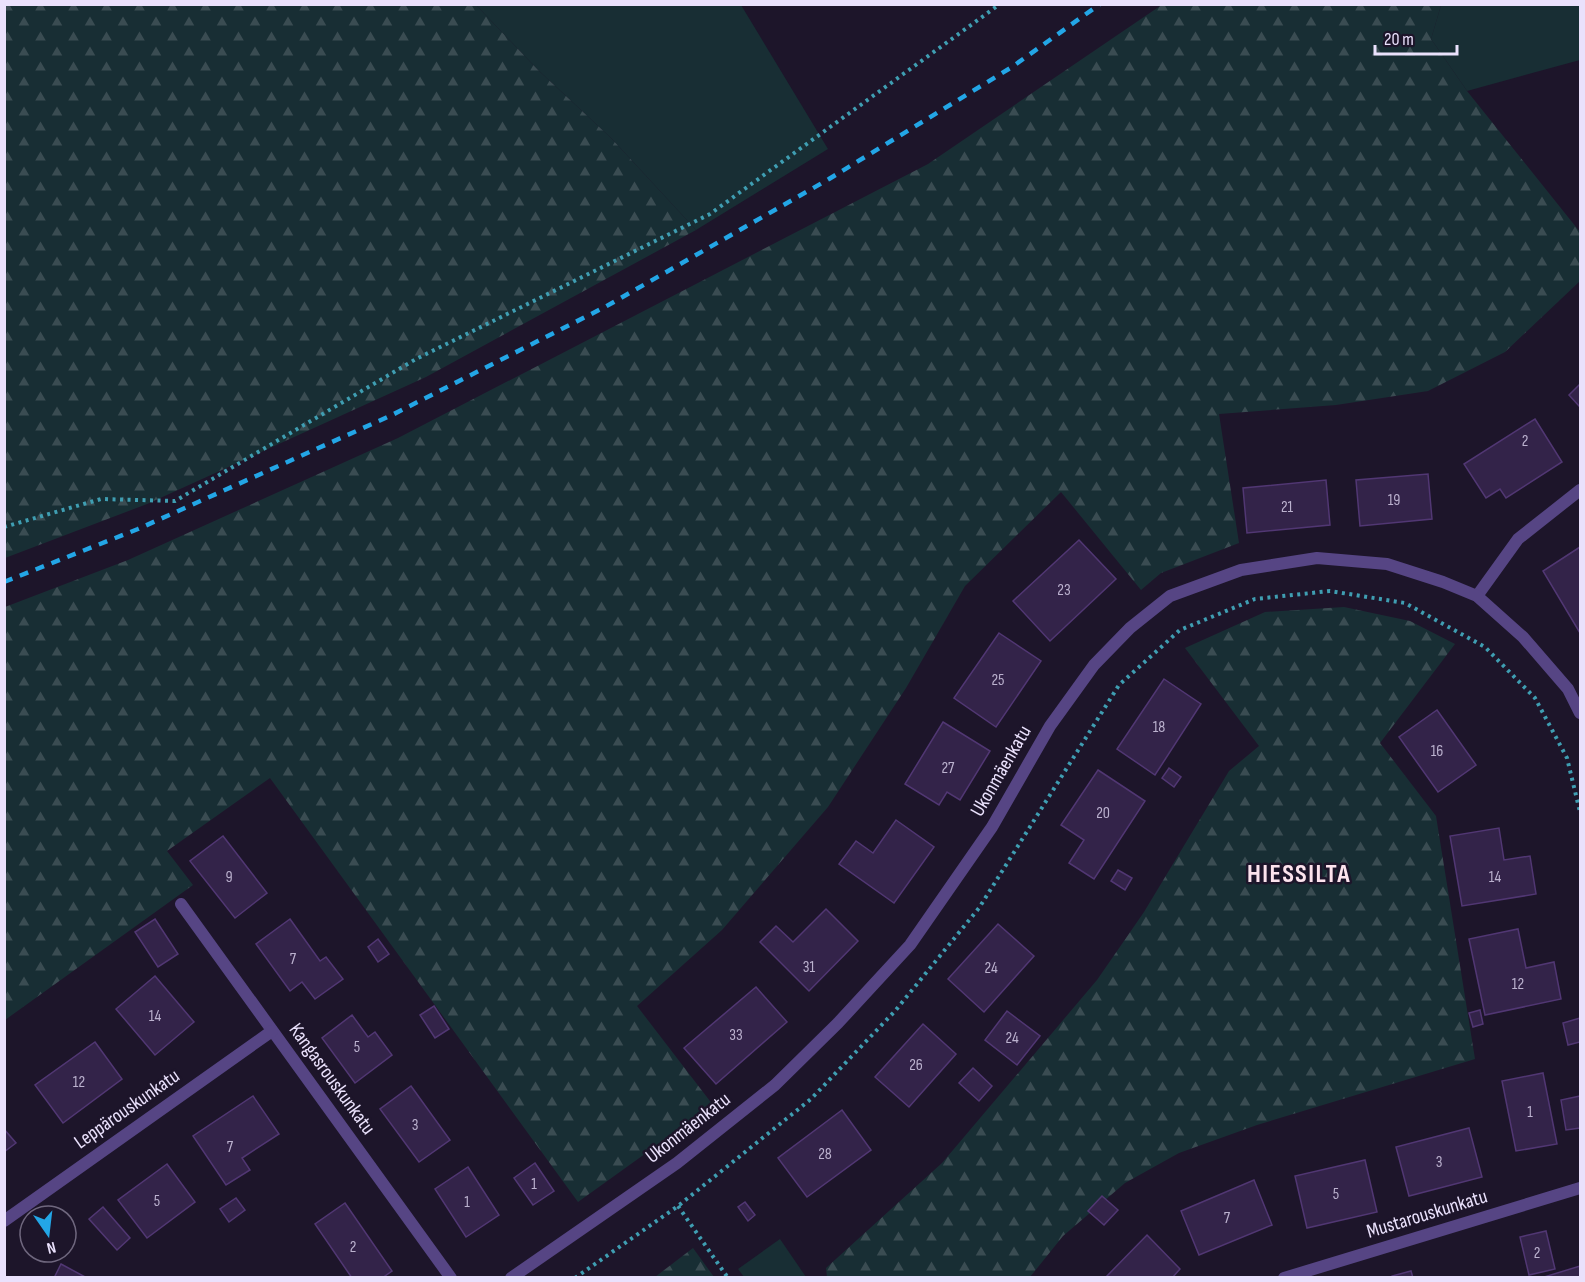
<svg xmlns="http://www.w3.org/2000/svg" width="1585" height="1282" font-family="'Sofia Sans Condensed',sans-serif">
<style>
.green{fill:#182e34}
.forest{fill:url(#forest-firs)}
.building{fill:#332349;stroke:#513773;stroke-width:1.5}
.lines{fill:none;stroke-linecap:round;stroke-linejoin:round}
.path{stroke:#3f9eb2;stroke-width:4;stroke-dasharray:3 4.5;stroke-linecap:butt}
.minor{stroke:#564584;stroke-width:12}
.rail{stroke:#23a6e6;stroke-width:4.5;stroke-dasharray:9 8;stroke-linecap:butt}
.labels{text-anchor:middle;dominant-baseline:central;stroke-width:5;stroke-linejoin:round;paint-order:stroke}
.number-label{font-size:16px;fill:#bcb2cf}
.street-label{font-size:20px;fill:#eae1fc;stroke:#1d152a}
.district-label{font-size:26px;font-weight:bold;letter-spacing:1.5px;fill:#fce3ed;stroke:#1d152a}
</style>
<defs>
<pattern id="forest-firs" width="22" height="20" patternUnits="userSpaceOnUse" patternTransform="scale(1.5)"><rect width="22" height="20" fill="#182e34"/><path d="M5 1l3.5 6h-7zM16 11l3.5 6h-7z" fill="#3a4c52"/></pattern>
</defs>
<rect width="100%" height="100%" fill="#1d152a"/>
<g class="green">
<path d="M476 5H741L828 149 696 230 611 138 538 70Z"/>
<path d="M1441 5H1580V60L1467 91 1431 39Z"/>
<path d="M780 1239 806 1277H744L738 1269Z"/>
</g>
<g class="forest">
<path d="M5 4 476 5 538 70 611 138 696 230 426 377 147 504 5 558Z"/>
<path d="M1163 4 1441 5 1431 39 1467 91 1580 232V281L1505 352 1428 391 1336 405 1219 414 1239 543 1161 573 1141 590 1061 492 965 586 906 688 828 807 722 930 637 1006 713 1105 578 1202 270 778 167 851 193 885 5 1020V607L128 560 398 438 928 164Z"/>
<path d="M1344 607 1410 621 1455 644 1380 743 1436 816 1475 1059 1257 1125 1179 1153 1125 1183 1063 1236 1030 1277H827L826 1268 942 1163 1097 980 1144 912 1229 771 1259 746 1185 648 1265 612Z"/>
<path d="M693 1248 714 1277H655Z"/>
</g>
<g class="building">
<path d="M1580 384V407L1569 395Z"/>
<path d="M1535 419 1562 462 1506 498 1500 489 1486 498 1464 464Z"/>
<path d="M1428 474 1432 519 1360 526 1356 480Z"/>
<path d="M1326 480 1330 525 1247 533 1243 488Z"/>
<path d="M1079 540 1116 579 1050 641 1013 601Z"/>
<path d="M1580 547V633L1543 571Z"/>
<path d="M999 633 1041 661 996 727 954 698Z"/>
<path d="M1164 679 1201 704 1155 775 1117 749Z"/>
<path d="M1437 710 1476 765 1438 792 1399 737Z"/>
<path d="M943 722 990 751 960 800 947 792 939 805 905 784Z"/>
<path d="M1169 768 1181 777 1174 787 1162 778Z"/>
<path d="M1098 770 1145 801 1094 879 1069 863 1084 840 1061 825Z"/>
<path d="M896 820 934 847 894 903 839 864 856 841 873 853Z"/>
<path d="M1499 828 1504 860 1530 856 1536 894 1462 906 1450 836Z"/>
<path d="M223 836 267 893 235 918 190 861Z"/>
<path d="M1118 870 1132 878 1125 890 1111 881Z"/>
<path d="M826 909 858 941 809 991 760 942 776 926 793 942Z"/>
<path d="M155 919 178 954 158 967 135 932Z"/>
<path d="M290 919 320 961 326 957 343 979 315 999 302 982 290 991 256 944Z"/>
<path d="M998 924 1034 956 984 1012 948 979Z"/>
<path d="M1518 929 1526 968 1554 962 1561 999 1485 1015 1469 939Z"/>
<path d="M378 939 389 954 378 962 368 947Z"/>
<path d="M155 976 194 1022 155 1055 116 1009Z"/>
<path d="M756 987 787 1022 716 1084 684 1048Z"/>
<path d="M434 1006 449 1029 435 1038 420 1015Z"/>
<path d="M1480 1010 1483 1024 1473 1027 1469 1013Z"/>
<path d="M1007 1011 1040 1036 1017 1065 985 1040Z"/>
<path d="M352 1015 368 1037 375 1032 392 1055 355 1083 322 1038Z"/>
<path d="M1580 1018V1042L1568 1045 1563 1023Z"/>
<path d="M923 1024 956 1054 909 1107 875 1077Z"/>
<path d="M95 1042 122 1079 63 1123 35 1085Z"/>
<path d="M973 1068 992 1086 979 1101 959 1083Z"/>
<path d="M1543 1073 1557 1144 1516 1151 1502 1081Z"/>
<path d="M411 1086 450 1140 419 1162 380 1109Z"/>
<path d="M253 1096 279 1134 242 1158 250 1170 226 1185 193 1136Z"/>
<path d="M1580 1096V1128L1566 1130 1561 1100Z"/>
<path d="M842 1110 871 1150 807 1197 778 1158Z"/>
<path d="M1469 1128 1482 1177 1409 1196 1396 1147Z"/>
<path d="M4 1129 16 1143 4 1152Z"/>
<path d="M1365 1160 1377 1212 1307 1228 1295 1176Z"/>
<path d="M535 1163 554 1191 533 1205 514 1178Z"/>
<path d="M167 1164 195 1202 147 1238 118 1200Z"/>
<path d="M468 1167 499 1215 466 1237 435 1189Z"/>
<path d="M1254 1180 1272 1225 1199 1255 1181 1211Z"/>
<path d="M1102 1196 1118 1210 1104 1225 1088 1211Z"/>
<path d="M236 1198 245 1210 229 1222 220 1209Z"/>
<path d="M745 1202 755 1215 748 1221 738 1207Z"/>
<path d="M345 1203 392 1271 382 1278H352L315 1224Z"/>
<path d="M103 1207 130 1238 117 1250 89 1219Z"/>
<path d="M1546 1231 1555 1269 1529 1275 1520 1237Z"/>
<path d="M1147 1235 1180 1269 1172 1278H1105Z"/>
<path d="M61 1264 87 1278H54Z"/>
<path d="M1580 1266V1278H1541Z"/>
<path d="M1411 1271 1413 1278H1392V1276Z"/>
</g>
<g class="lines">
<g class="path">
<path d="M4 527 101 499 175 501 416 359 710 214 1000 4"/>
<path d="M678 1206 728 1278"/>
<path d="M575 1278 678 1206 811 1099 895 1011 979 908 1119 685 1180 630 1255 599 1330 591 1405 603 1485 647 1535 698 1567 758 1580 812"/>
</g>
<g class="minor">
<path d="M1477 596 1518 539 1580 490"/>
<path d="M181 904 451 1278"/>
<path d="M4 1221 272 1031"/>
<path d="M511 1278 677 1163 775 1085 838 1023 910 945 992 827 1050 726 1094 665 1130 628 1170 596 1241 570 1317 558 1387 564 1443 582 1477 596 1523 637 1568 689 1580 713"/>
<path d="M1284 1278 1580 1188"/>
</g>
<path class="rail" d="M4 582 138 529 392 415 605 307 829 179 1012 67 1100 4"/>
</g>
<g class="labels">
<g class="number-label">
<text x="1525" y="441">2</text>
<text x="1394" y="500">19</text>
<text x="1287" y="507">21</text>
<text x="1064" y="590">23</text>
<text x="998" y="680">25</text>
<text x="1159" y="727">18</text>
<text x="1437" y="751">16</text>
<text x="948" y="768">27</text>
<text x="1103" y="813">20</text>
<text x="229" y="877">9</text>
<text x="1495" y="877">14</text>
<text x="293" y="959">7</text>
<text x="809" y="967">31</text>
<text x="991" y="968">24</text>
<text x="1518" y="984">12</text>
<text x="155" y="1016">14</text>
<text x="736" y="1035">33</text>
<text x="1012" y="1038">24</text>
<text x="357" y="1047">5</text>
<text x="916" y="1065">26</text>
<text x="79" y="1082">12</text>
<text x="1530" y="1112">1</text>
<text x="415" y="1125">3</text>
<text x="230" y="1147">7</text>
<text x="825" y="1154">28</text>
<text x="1439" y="1162">3</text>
<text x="534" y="1184">1</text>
<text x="1336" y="1194">5</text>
<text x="157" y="1201">5</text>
<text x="467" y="1202">1</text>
<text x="1227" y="1218">7</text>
<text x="353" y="1247">2</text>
<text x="1537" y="1253">2</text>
</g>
<g class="street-label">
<text transform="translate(1001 771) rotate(-60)">Ukonmäenkatu</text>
<text transform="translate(332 1079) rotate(54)">Kangasrouskunkatu</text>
<text transform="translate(127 1109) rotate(-35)">Leppärouskunkatu</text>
<text transform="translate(688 1128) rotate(-38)">Ukonmäenkatu</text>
<text transform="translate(1427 1214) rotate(-17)">Mustarouskunkatu</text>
</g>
<g class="district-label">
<text x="1299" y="874">HIESSILTA</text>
</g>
</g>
<rect width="1585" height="1282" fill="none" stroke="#eae1fc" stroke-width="12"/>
<g transform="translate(48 1234) rotate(166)"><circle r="28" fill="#1d152a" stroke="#6f677e" stroke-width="1.5"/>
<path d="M0-4.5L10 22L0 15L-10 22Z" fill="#23a6e6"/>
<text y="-9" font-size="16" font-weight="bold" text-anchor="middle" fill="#eae1fc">N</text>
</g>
<path d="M1375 45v9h82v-9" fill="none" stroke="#eae1fc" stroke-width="3"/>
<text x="1384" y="45" font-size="18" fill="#eae1fc" stroke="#1d152a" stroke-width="4.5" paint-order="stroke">20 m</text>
</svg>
